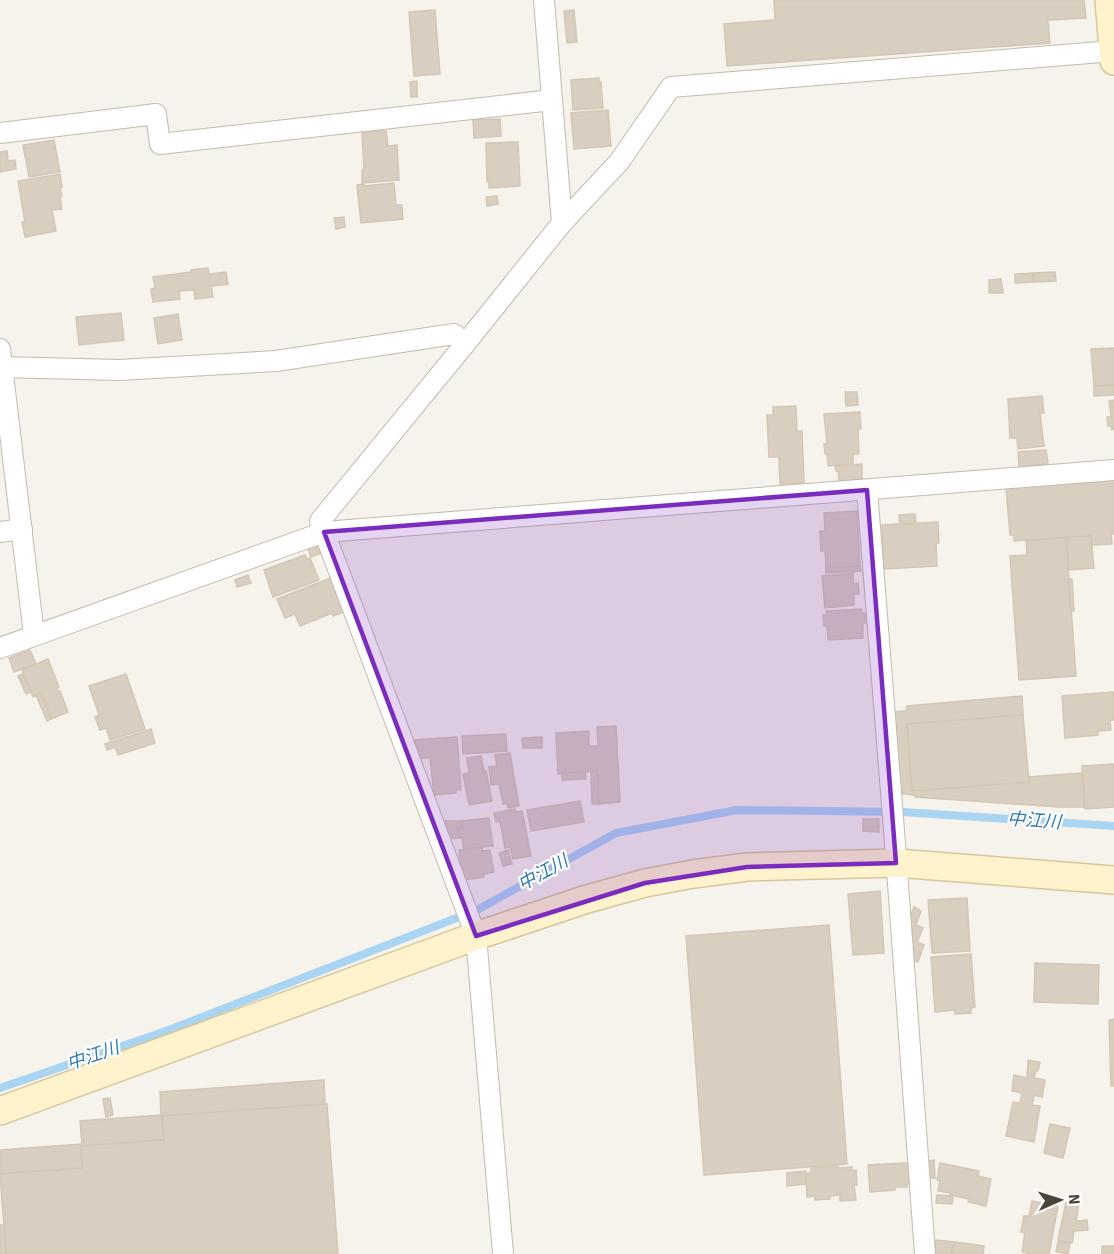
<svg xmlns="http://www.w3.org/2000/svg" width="1114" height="1254" font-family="'Source Sans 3','Noto Sans JP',sans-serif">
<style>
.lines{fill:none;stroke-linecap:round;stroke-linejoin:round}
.stream{stroke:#a9d4f2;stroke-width:8}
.building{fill:#d8cfc1;stroke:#d3c7b4;stroke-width:1.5}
.street-casing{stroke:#c2bbae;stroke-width:22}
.secondary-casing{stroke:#d6c79b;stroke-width:30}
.street{stroke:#fff;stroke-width:20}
.secondary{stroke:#fff3cd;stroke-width:27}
.marked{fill:#7b2cbf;fill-opacity:0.2;stroke:#7b2cbf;stroke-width:4.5;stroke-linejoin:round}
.labels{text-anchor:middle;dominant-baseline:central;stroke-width:4.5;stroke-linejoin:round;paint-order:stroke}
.water-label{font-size:18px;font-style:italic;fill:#2e7ab2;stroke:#fff}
</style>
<rect width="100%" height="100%" fill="#f6f3ec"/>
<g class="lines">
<path class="stream" d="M0 1088 166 1031 477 910 616 833 737 810 903 812 1114 826"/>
</g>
<g class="building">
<path d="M774 0H1084L1086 18 1048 20 1050 43 727 66 724 24 775 20Z"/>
<path d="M435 10 440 74 414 76 409 12Z"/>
<path d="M574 10 577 42 567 43 564 11Z"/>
<path d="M599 78V82H601L603 108 573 110 571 80Z"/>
<path d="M417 81V97H411L410 82Z"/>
<path d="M608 110 611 146 574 149 571 113Z"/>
<path d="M500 119 501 136 474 138 473 120Z"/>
<path d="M386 131 388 146 397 145 399 180 362 183V170H364L362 132Z"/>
<path d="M54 140 60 172 29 177 23 145Z"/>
<path d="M518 142 520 186 489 188V182H487L486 143Z"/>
<path d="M7 151 8 161 15 160 16 169 0 172V152Z"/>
<path d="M60 174 62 187H60L62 196 60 197 62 209 52 210 56 231 25 237 22 222H25L18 181Z"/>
<path d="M394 183 396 205H402L403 219 361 223 357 185 364 184V186Z"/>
<path d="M497 196 498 204 487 206 486 197Z"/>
<path d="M344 217 345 227 336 229 334 218Z"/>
<path d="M208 268 209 274 226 272 228 284 211 286 213 297 195 299 194 290 179 291 180 299 153 302 151 289 155 288 153 277 191 272V270Z"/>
<path d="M1055 272 1056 281 1034 282 1033 273Z"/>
<path d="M1033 273 1034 282 1015 283V274Z"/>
<path d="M1001 279 1003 293H989V280Z"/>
<path d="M121 313 124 340 79 345 76 317Z"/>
<path d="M178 314 182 340 158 344 154 318Z"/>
<path d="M1114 348V385L1094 386 1091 349Z"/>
<path d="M1114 385V395L1094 396V386Z"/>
<path d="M845 392H857L858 405 846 406Z"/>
<path d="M1042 396 1044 413H1040L1044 446 1018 449 1017 438H1010L1008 399Z"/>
<path d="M1114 400V429L1112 430 1111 426H1108L1107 417H1111L1109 401Z"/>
<path d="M796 406 797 431H802L804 483 780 484 779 457H769L767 415H773V407Z"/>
<path d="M860 412 861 429H858L859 454H853V464L828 466 827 454H825L824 444H827L824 414Z"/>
<path d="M1046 450 1048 464 1019 467 1018 452Z"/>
<path d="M862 464V479L839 481 838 471H836L835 466Z"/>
<path d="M1114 480V534H1111L1112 544 1092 545 1091 536 1014 541V535H1010L1006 488Z"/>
<path d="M857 511 860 566 826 568 825 551H821L820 531H825L824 513Z"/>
<path d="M915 514 916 523 900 524 899 515Z"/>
<path d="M938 522 939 543H936L937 566 884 569 882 525Z"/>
<path d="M1091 536 1094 568 1068 570 1066 537Z"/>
<path d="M1066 537 1076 676 1019 680 1010 556 1027 555 1026 541Z"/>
<path d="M320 544 324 552 311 557 308 549Z"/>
<path d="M305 555 307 559 310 558 319 580 273 597 264 570Z"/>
<path d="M860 566 861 571 826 573V568Z"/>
<path d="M853 573V584L858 583 859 594H854V605L825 608 822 576Z"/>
<path d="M248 575 251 583 237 587 235 580Z"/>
<path d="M333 577 346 611 333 616 332 613 300 626 295 614 285 618 277 599Z"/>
<path d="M1068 579H1072L1074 611H1071Z"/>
<path d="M862 609V613H865V623H863V638L828 640 827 626H824L823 615H827L826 611Z"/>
<path d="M30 650 36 664 14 672 9 658Z"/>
<path d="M48 659 59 687 57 688 58 691H60L68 712 51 719 41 693 33 697 22 670Z"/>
<path d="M23 674 31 692 26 694 18 676Z"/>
<path d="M126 674 145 729 110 740 106 728 100 730 95 717 99 715 89 686Z"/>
<path d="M1114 692V720H1110L1111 730 1098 731V735L1065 738 1062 696Z"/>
<path d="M41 693 51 719 47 721 36 695Z"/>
<path d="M1022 696 1023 715 907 724 912 791 1029 782 1028 777 1082 773 1085 807H1059L915 797 914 795 897 793 890 712 906 711 907 706Z"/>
<path d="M1023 715 1029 782 912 791 907 724Z"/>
<path d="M616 726 620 802 599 804 597 771 558 774 556 733 589 731V746H598L597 727Z"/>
<path d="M151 729 155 743 118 755 115 747 107 750 105 744Z"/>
<path d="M506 734 507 751 463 754 462 736Z"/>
<path d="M457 737 461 790H456V793L434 795 430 758H419L414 740Z"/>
<path d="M542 737V748H523L522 738Z"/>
<path d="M510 753 519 806 508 808 507 803 503 804 499 784 491 785 489 767 497 766 495 755Z"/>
<path d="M481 756 484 771H486L492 801 469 805 463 774 469 773 467 758Z"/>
<path d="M1114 764V807L1085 809 1082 766Z"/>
<path d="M597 771 599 804H592L591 772Z"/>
<path d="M585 772 586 779 562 780V773Z"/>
<path d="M580 801 584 822 531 831 527 810Z"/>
<path d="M515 809 516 812 522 811 531 856 513 859 510 847 505 848 500 821 496 822 494 813Z"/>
<path d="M489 818 493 846 464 849 462 838H459L458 829 462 828 461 821Z"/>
<path d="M863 819H879V832L863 831Z"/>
<path d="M442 821H461L462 828 458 829 459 838 448 839Z"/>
<path d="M482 847V851L490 850 494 872 484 874V877L463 880 459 850Z"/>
<path d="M508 850 512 864 503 866 499 853Z"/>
<path d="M880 891 884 953 853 955 848 894Z"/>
<path d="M967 898 970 951 932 953 928 900Z"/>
<path d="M914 907 921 911 916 925 923 928 917 942 924 945 918 962 910 959 915 944 908 942 913 927 907 925Z"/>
<path d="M829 925 847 1164 704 1175 686 936Z"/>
<path d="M971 954 975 1007 971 1008V1013L955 1014V1010L935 1012 931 957Z"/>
<path d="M1035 963 1099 965 1098 1004 1034 1002Z"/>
<path d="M1114 1019V1086H1111L1109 1020Z"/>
<path d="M1028 1060 1040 1062 1038 1071 1036 1070 1034 1078 1045 1080 1042 1097 1034 1095 1032 1105 1040 1106 1034 1142 1006 1136 1013 1102 1020 1103 1022 1093 1012 1091 1014 1075 1027 1078Z"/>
<path d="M324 1080 325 1104 162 1116 164 1140 81 1146 82 1168 0 1174V1150L82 1144 80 1121 161 1115 160 1092Z"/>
<path d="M110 1098 113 1115 106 1117 103 1099Z"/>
<path d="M327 1104 338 1254H6L0 1174 82 1168 81 1146 164 1140 162 1116Z"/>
<path d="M1050 1124 1070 1128 1063 1158 1044 1153Z"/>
<path d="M934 1160 935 1178H927L926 1161Z"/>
<path d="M905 1163H909L911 1184H907V1187H895V1190L870 1192 868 1165Z"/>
<path d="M940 1163 979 1171 978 1176 991 1179 986 1206 968 1202 969 1199 950 1195V1193L938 1191 940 1181 937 1180Z"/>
<path d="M838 1166V1168L852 1167V1171L856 1170 857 1185H854L856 1200 840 1201V1195L830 1196V1199L815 1200V1196L807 1197 806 1173H811V1168Z"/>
<path d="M806 1171V1184L787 1186V1173Z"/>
<path d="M937 1195 953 1196 952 1204 936 1203Z"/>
<path d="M1032 1201 1058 1206 1049 1254H1031L1022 1252 1025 1233 1021 1232 1024 1216H1029Z"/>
<path d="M1066 1202 1079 1204 1076 1221 1087 1220 1088 1230 1074 1231 1072 1243 1058 1240Z"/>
<path d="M0 1225H4L6 1254H0Z"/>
<path d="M936 1240 955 1242V1245H953L951 1254H934Z"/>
<path d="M955 1242 984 1246 983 1254H951L953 1245H955Z"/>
<path d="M1058 1242 1070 1243 1068 1254 1056 1252Z"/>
<rect x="1102" y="1246" width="12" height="8"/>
</g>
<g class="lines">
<defs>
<g id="street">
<path d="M544 0 562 223"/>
<path d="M0 133 156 114 160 144 552 100"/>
<path d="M0 349 34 635"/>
<path d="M2 367 119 370 276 361 454 334 465 344"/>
<path d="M867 490 895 843 925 1254"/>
<path d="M0 532 22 529"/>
<path d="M0 648 324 532 1114 470"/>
<path d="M503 1254 476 936 320 521 465 344 562 223 619 162 671 87 1113 51"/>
</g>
<g id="secondary">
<path d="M1109 0 1114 61"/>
<path d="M0 1111 476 936 587 899 645 883 693 874 747 867 896 863 1114 880"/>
</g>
</defs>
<use href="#street" class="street-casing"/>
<use href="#secondary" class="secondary-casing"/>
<use href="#street" class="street"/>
<use href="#secondary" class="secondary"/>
</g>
<path class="marked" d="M867 490 896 863 747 867 645 883 476 936 324 532Z"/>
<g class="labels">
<g class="water-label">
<text transform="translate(1034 821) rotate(4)">中江川</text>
<text transform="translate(543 873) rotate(-29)">中江川</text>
<text transform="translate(93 1056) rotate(-19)">中江川</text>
</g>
</g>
<g transform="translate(1060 1200) rotate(87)" stroke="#ffffff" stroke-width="4.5" paint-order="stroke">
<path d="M0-4.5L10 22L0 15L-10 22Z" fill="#4b4439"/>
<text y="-9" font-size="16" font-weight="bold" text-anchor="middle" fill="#4b4439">N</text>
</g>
</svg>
